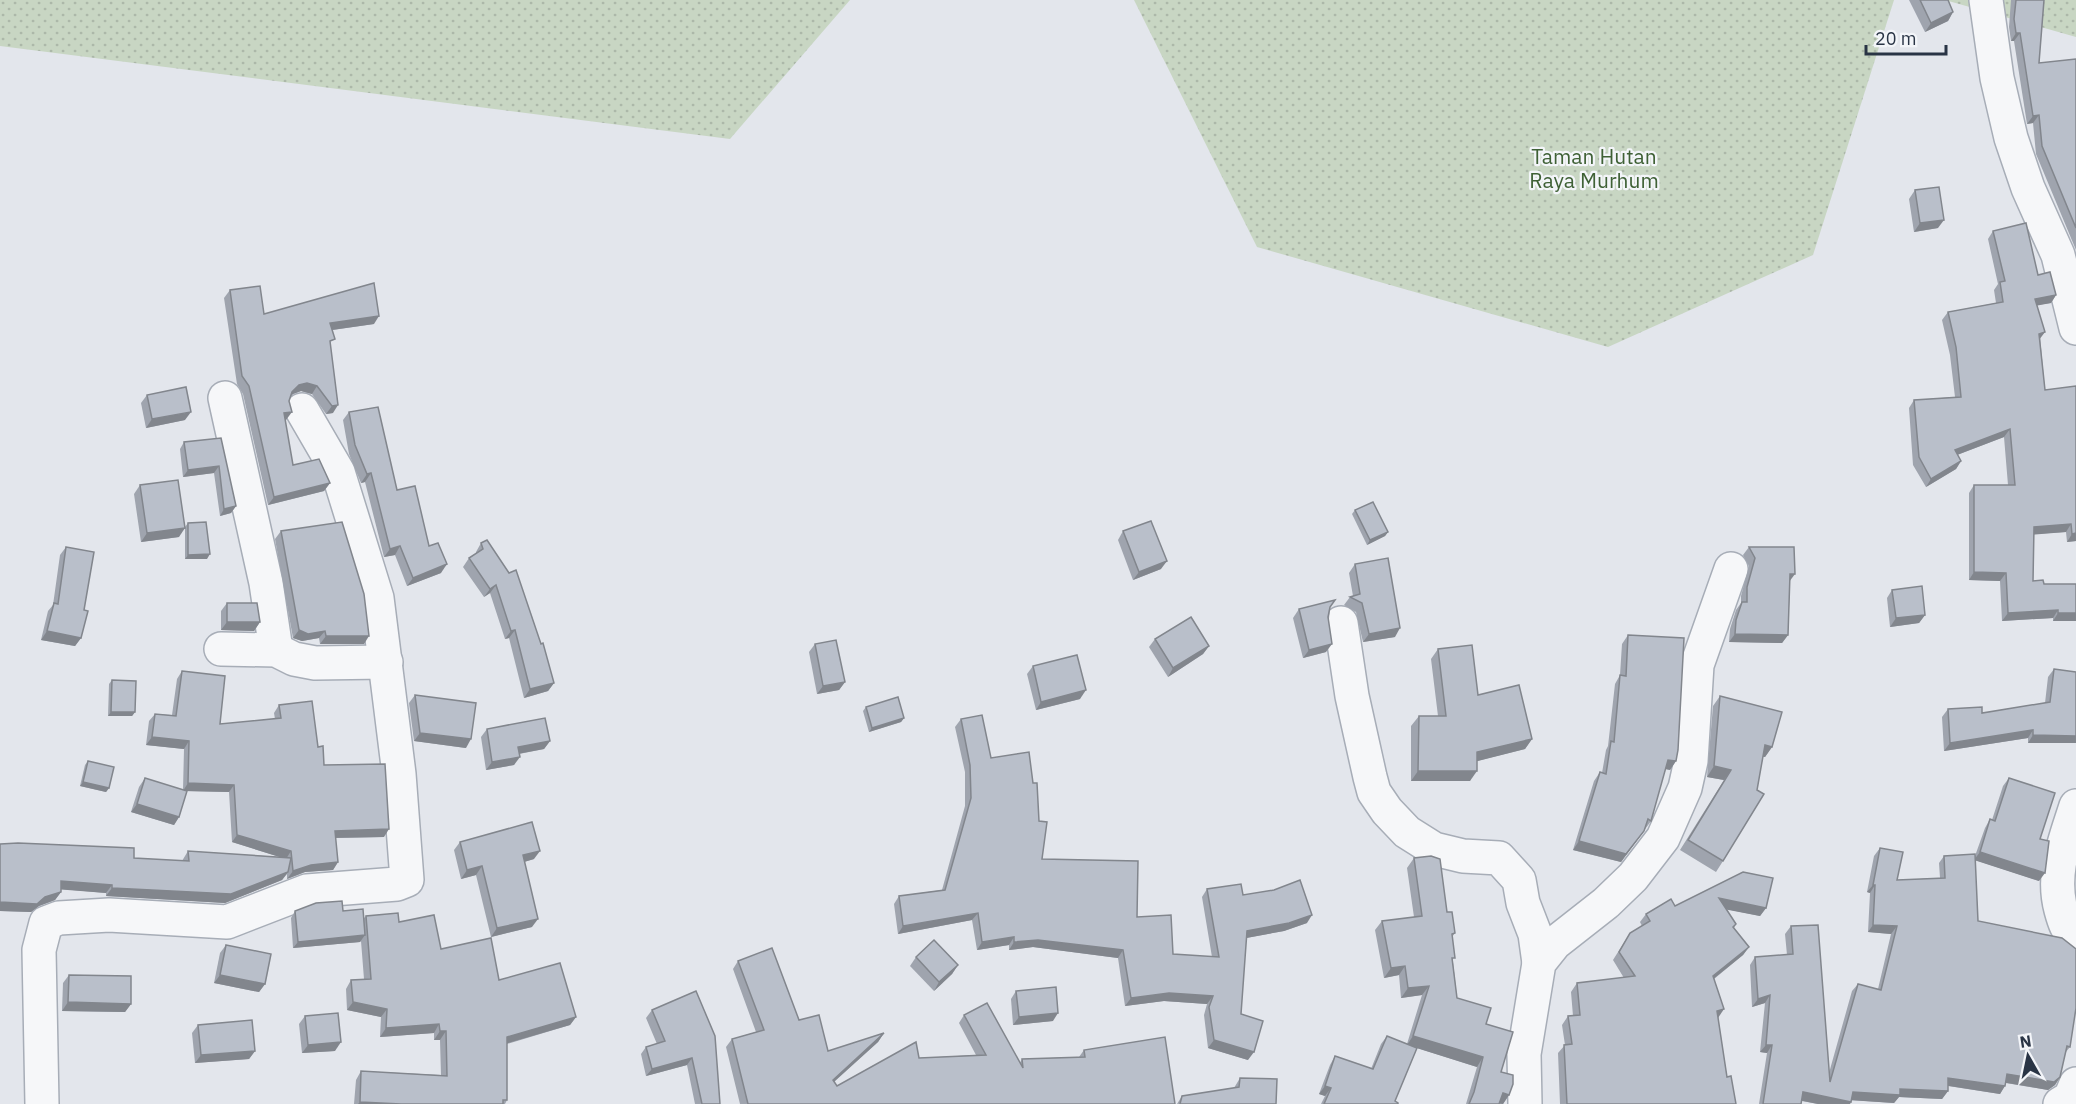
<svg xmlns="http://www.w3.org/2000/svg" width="2076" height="1104" font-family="'IBM Plex Sans',sans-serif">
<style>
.grass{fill:url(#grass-dots)}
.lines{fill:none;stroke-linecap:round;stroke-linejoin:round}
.minor-casing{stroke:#a7adb7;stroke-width:36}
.minor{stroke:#f6f7f9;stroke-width:33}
.wall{fill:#9fa4ae}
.shaded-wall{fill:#82868d}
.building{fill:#b9bfca;stroke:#82868d;stroke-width:1.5}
.labels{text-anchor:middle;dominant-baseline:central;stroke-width:4.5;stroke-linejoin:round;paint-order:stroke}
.park-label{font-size:21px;fill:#3f6136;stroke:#f3f5f9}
</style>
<defs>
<pattern id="grass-dots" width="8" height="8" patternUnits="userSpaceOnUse" patternTransform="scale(1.5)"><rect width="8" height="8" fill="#c8d6c3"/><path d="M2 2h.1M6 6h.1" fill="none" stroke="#acb8a9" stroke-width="1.8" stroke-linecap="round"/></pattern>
</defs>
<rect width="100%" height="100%" fill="#e3e6ec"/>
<g class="grass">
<path d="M0 0H850L730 139 0 46Z"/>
<path d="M1134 0H1894L1813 255 1608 347 1257 247Z"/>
<path d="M1945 0H2076V37Z"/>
</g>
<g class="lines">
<defs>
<g id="minor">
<path d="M1986 0 1997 78 2011 138 2028 188 2058 255 2076 328"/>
<path d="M225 398 266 583 276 650"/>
<path d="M1341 623 1352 696 1370 777 1374 792 1387 811 1407 832 1434 849 1463 856 1499 858 1519 880 1523 903 1535 934 1539 963"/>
<path d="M221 649 276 650 294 659 315 663 386 662"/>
<path d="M2076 806C2065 841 2051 873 2061 910 2064 921 2067 931 2076 939"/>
<path d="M42 1104 39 950 46 923 59 918 109 915 227 922 307 891 397 884 407 880 399 774 377 598 338 472 302 410"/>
<path d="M1525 1104 1524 1054 1539 963 1555 943 1606 903 1633 877 1663 838 1685 788 1691 761 1697 665 1731 569"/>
<path d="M2060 1104 2070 1098 2076 1084"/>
</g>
</defs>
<use href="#minor" class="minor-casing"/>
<use href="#minor" class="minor"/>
</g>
<g class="wall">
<path d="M1909 0H1948L1953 12 1948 21 1925 32Z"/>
<path d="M2011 0H2044L2039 63 2076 59V250L2036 154 2033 123 2027 124 2014 41H2011L2009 27Z"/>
<path d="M1915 190 1938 228 1914 232 1909 199Z"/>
<path d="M1993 231 2038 275 2056 295 2051 303 2037 305 2045 390 2076 386V541L2067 542 2066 532 2034 534 2033 581 2044 584H2076V621H2053V618L2002 621 2000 581 1969 580V493L1974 485H2008L2004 437 1957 455 1961 461 1956 469 1926 487 1913 465 1909 408 1914 400 1955 397 1950 355 1942 320 1948 312 1996 303 1994 290 1998 284 1988 239Z"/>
<path d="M230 290 264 314 374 324 332 330 330 346 333 413 326 414 312 394 301 391 293 394 291 396 289 401 286 420H285L293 465 330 483 324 491 268 505 243 394 237 384 224 298Z"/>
<path d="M147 395 185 420 146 428 141 403Z"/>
<path d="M349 412 397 490 429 546 441 573 407 586 395 555 384 557 365 482 361 483 349 454 343 420Z"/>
<path d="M221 438 236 506 231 513 220 516 214 473 183 477 180 449 184 442Z"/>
<path d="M140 485 179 537 141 542 134 494Z"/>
<path d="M1355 510 1388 532 1385 536 1367 545 1352 514Z"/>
<path d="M188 523 207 559H185V527Z"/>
<path d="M281 531 364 644H320L319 638 302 641 293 638 275 539Z"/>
<path d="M1123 531 1161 569 1133 580 1118 540Z"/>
<path d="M481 543 554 683 548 691 524 698 509 638 505 639 490 593 484 597 463 567 469 558 476 554V552Z"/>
<path d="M66 547 81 638 75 646 41 640 48 611 53 605 60 555Z"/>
<path d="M1749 547 1790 581 1788 635 1782 643 1729 642 1730 629 1736 610 1741 603V596L1749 566 1743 555Z"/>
<path d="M1355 564 1395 637 1363 642 1356 612 1344 605 1350 597 1353 596 1349 573Z"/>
<path d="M1892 590 1925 615 1919 623 1890 627 1887 598Z"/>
<path d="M227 603 260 622 254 631 221 630V611Z"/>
<path d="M1330 608 1326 652 1303 658 1293 618 1299 609Z"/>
<path d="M1628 635 1676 761 1670 770 1665 769 1651 821 1638 839 1621 862 1573 850 1594 781 1600 772 1602 773 1606 750 1608 746 1615 684 1620 675 1622 644Z"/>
<path d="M1155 639 1209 646 1203 654 1168 677 1149 647Z"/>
<path d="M815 644 845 682 839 690 817 694 809 652Z"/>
<path d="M1438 649 1478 695 1532 739 1525 749 1477 761 1470 781H1411V726L1419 716H1438L1431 659Z"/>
<path d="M1033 666 1080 699 1036 710 1027 674Z"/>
<path d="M2054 669 2076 672V743H2028V738L1944 751 1942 717 1948 709 1982 713 2045 703 2048 677Z"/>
<path d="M182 671 220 724 275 719 274 713 279 705 318 747 324 765 384 837 335 838 338 862 333 870 305 872 287 879V874L282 880 225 903 106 896V893L61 889V892L55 900 39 906 31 912 0 911 134 858 182 861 188 851 280 857 232 842 229 792 187 791 179 817 174 825 131 812 139 787 145 778 183 790 184 749 146 745 149 721 155 714 172 715 177 679Z"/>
<path d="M112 680 135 712 132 716H108L109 684Z"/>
<path d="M415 695 466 748 414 741 409 703Z"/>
<path d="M1720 696 1772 747 1765 757H1763L1757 790 1723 861 1716 872 1680 850 1724 780 1707 777 1713 706Z"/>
<path d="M866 707 904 718 901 722 869 732 863 711Z"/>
<path d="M961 719 991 758 1042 859 1137 917 1173 954 1212 957 1202 897 1207 889 1243 895 1307 923 1284 931 1246 938 1241 1014 1248 1060 1208 1048 1204 1015 1207 1004 1164 1001 1125 1006 1118 958 1033 947 1009 950V945L977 950 972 920 898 934 894 904 899 896 942 890 965 806V772L955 727Z"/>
<path d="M487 729 550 741 544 749 519 754 514 765 486 770 481 737Z"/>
<path d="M88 761 109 788 106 792 80 786 85 765Z"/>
<path d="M2009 778 2040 839 2039 881 1975 860 1978 921 2070 1047 2065 1053 2060 1077 2055 1085 2048 1090 2006 1083 2000 1094 1948 1086V1091L1942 1099 1899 1097 1894 1103 1851 1100 1850 1104H1818L1802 1101 1801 1104H1759L1767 1053 1760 1052 1765 1003 1752 1007 1750 965 1755 957 1787 955 1785 934 1791 926 1829 1073 1852 991 1858 984 1878 989 1891 934 1868 932 1870 893 1867 892 1874 856 1880 848 1897 880 1940 878 1939 863 1944 856H1975L1985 828 1990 819 1992 820 2003 786Z"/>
<path d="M460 842 534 859 524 862 532 927 491 937 476 875 461 879 454 850Z"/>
<path d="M1414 858 1447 912 1455 933 1452 937 1453 962 1457 998 1486 1024 1509 1095 1503 1104H1466L1477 1067 1417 1048 1395 1101 1398 1104H1321L1325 1096 1319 1094 1330 1065 1335 1056 1371 1069 1381 1044 1387 1036 1407 1044 1422 995 1401 998 1399 975 1384 978 1375 930 1382 921 1414 917 1407 868Z"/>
<path d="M1675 906 1766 908 1760 916 1726 909 1736 924 1734 928 1749 947 1743 955 1714 979 1718 1017 1727 1077 1736 1104H1560L1558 1053 1565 1045 1562 1025 1568 1016H1573L1571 992 1577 983 1624 978 1613 960 1630 933 1642 926 1640 922 1646 914Z"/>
<path d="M295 911H343L363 919 366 916 399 922 441 949 499 980 576 1017 570 1025 507 1044V1100L505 1104H354L356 1080 361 1071 441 1075 440 1040H434V1033L380 1037 381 1017 347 1010 346 989 351 980 364 979 361 941 360 942 293 948 291 918Z"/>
<path d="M226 945 265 984 259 992 214 983 220 953Z"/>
<path d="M916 957 958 965 952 974 934 991 910 966Z"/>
<path d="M738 961 799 1020 828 1051 884 1033 878 1042 834 1082 837 1086 919 1058 976 1055 959 1023 964 1015 1020 1063 1022 1059 1079 1057 1084 1050 1175 1104H740L726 1047 732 1039 756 1032 733 969Z"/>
<path d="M69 975 131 1004 125 1012 62 1011 63 983Z"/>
<path d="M696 991 720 1104H695L687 1065 646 1076 641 1054 646 1047 657 1044 646 1018 652 1010Z"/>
<path d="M1016 991 1053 1021 1013 1025 1011 999Z"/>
<path d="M305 1016 335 1051 302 1053 299 1024Z"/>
<path d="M198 1025 255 1051 249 1059 195 1063 192 1033Z"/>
<path d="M1240 1078 1276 1104H1177L1182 1096 1234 1088Z"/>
</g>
<g class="shaded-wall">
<path d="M1953 12 1948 21 1925 32 1931 23Z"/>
<path d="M2016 33H2020L2014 41H2011Z"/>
<path d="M2039 115 2033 123 2027 124 2033 116Z"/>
<path d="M1944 220 1938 228 1914 232 1920 223Z"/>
<path d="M2056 295 2051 303 2029 307 2035 299Z"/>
<path d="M379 316 374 324 325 331 330 323Z"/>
<path d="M2045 332 2039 340V334Z"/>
<path d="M307 383 317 386 312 394 301 391 293 394 286 400 292 392 299 385Z"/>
<path d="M338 405 333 413 326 414 332 406Z"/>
<path d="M191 412 185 420 146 428 152 419Z"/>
<path d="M292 412 286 420 278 421 284 413Z"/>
<path d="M2010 429 2004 437 1949 458 1955 450Z"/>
<path d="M1961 461 1956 469 1926 487 1931 479Z"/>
<path d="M219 466 214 473 183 477 188 470Z"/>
<path d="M371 473 365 482 361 483 367 474Z"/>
<path d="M330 483 324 491 268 505 274 497Z"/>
<path d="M236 506 231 513 220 516 224 509Z"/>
<path d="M2071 524 2066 532 2029 535 2034 527Z"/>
<path d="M185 528 179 537 141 542 147 533Z"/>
<path d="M1388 532 1385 536 1367 545 1370 540Z"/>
<path d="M2076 533V541L2067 542 2072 534Z"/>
<path d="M400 546 395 555 384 557 390 549Z"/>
<path d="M210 554 207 559H185L188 555Z"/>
<path d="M1167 561 1161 569 1133 580 1139 572Z"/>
<path d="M447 564 441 573 407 586 413 578Z"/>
<path d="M1974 572 2006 573 2000 581 1969 580Z"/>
<path d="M1790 574H1795L1789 582Z"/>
<path d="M496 585 490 593 484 597 490 589Z"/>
<path d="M2058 610 2053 618 2002 621 2008 613Z"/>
<path d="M2058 613H2076V621H2053Z"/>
<path d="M1925 615 1919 623 1890 627 1896 618Z"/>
<path d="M227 622H260L254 631 221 630Z"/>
<path d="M1400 628 1395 637 1363 642 1369 634Z"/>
<path d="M299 630 325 631 319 638 302 641 293 638Z"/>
<path d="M515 630 509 638 505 639 511 631Z"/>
<path d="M47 631 81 638 75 646 41 640Z"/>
<path d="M1735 634 1788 635 1782 643 1729 642Z"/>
<path d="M326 636H369L364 644H320Z"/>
<path d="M1332 644 1326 652 1303 658 1309 650Z"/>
<path d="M1209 646 1203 654 1168 677 1173 668Z"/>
<path d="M845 682 839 690 817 694 823 686Z"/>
<path d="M554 683 548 691 524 698 530 689Z"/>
<path d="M1086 690 1080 699 1036 710 1041 702Z"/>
<path d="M111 712H135L132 716H108Z"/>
<path d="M904 718 901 722 869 732 872 728Z"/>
<path d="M2033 730 2028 738 1944 751 1950 743Z"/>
<path d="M420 733 471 739 466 748 414 741Z"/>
<path d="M2033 735 2076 736V743H2028Z"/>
<path d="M152 737 189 741 184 749 146 745Z"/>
<path d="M1532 739 1525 749 1470 763 1477 752Z"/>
<path d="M550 741 544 749 512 755 518 747Z"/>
<path d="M1765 745 1772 747 1765 757 1758 755Z"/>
<path d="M520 757 514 765 486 770 492 762Z"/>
<path d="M1668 760 1676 761 1670 770 1662 768Z"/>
<path d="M1714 766 1731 770 1724 780 1707 777Z"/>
<path d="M1418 771H1477L1470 781H1411Z"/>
<path d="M83 782 109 788 106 792 80 786Z"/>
<path d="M188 783 234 785 229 792 183 791Z"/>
<path d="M137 804 179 817 174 825 131 812Z"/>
<path d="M389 829 384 837 329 838 335 831Z"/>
<path d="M1644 831 1621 862 1573 850 1579 841Z"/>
<path d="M237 835 291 851 286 859 232 842Z"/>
<path d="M540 851 534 859 517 864 523 855Z"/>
<path d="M1980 852 2045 873 2039 881 1974 860Z"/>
<path d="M338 862 333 870 305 872 287 879 293 871 311 865Z"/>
<path d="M482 866 476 875 461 879 467 870Z"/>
<path d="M288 872 282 880 225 903 106 896 112 888Z"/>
<path d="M61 881 112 885 106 893 55 889Z"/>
<path d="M1873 885H1875L1870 893 1867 892Z"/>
<path d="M61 892 55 900 39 906 31 912 0 911V902L45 897Z"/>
<path d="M1719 898 1766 908 1760 916 1713 907Z"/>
<path d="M978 913 972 920 898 934 903 926Z"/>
<path d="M1312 915 1307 923 1284 931 1241 939 1247 931Z"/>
<path d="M538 919 532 927 491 937 497 928Z"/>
<path d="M1873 925 1897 926 1891 934 1868 932Z"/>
<path d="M365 935 360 942 293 948 298 942Z"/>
<path d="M1014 937 1009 945 977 950 982 942Z"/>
<path d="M1038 940 1123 950 1118 958 1033 947 1009 950 1014 942Z"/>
<path d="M1749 947 1743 955 1707 984 1713 976Z"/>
<path d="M958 965 952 974 934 991 939 982Z"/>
<path d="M1405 966 1399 975 1384 978 1391 968Z"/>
<path d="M220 975 265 984 259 992 214 983Z"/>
<path d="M1429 986 1422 995 1401 998 1408 988Z"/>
<path d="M1169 993 1213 996 1207 1004 1164 1001 1125 1006 1131 998Z"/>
<path d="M1770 995 1765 1003 1752 1007 1758 999Z"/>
<path d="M68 1002 131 1004 125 1012 62 1011Z"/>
<path d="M353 1002 387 1009 381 1017 347 1010Z"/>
<path d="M1724 1009 1718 1018 1717 1011Z"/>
<path d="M1058 1013 1053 1021 1013 1025 1019 1017Z"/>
<path d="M576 1017 570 1025 501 1045 507 1037Z"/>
<path d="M439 1024 434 1033 380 1037 386 1028Z"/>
<path d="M440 1031H446L440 1040H434Z"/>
<path d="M884 1033 878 1042 827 1088 833 1080Z"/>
<path d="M1413 1036 1483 1057 1477 1067 1407 1045Z"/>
<path d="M1214 1040 1254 1052 1248 1060 1208 1048Z"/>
<path d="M341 1042 335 1051 302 1053 308 1045Z"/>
<path d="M1766 1045H1772L1767 1053 1760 1052Z"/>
<path d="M255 1051 249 1059 195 1063 201 1055Z"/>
<path d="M692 1058 687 1065 646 1076 652 1069Z"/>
<path d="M2007 1074 2060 1077 2055 1085 2048 1090 2001 1082Z"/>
<path d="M1948 1078 2005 1086 2000 1094 1943 1085Z"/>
<path d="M1325 1086 1331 1088 1325 1096 1319 1094Z"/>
<path d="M1900 1089 1948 1091 1942 1099 1899 1097 1894 1103 1848 1100 1853 1092Z"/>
<path d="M1803 1092 1851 1102 1850 1104H1818L1798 1100Z"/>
<path d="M1503 1093 1509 1095 1503 1104 1497 1103Z"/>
<path d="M360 1102 401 1104H358Z"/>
</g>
<g class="building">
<path d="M1920 0H1948L1953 12 1931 23Z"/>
<path d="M2016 0H2044L2039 63 2076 59V228L2042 146 2039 115 2033 116 2020 33H2016L2014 19Z"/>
<path d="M1939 187 1944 220 1920 223 1915 190Z"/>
<path d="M2026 223 2038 275 2050 272 2056 295 2035 299 2045 332 2039 334 2045 390 2076 386V533L2072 534 2071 524 2034 527 2033 581 2043 580 2044 584H2076V613H2058V610L2008 613 2006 573 1974 572V485H2015L2010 429 1955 450 1961 461 1931 479 1919 457 1914 400 1961 397 1956 347 1948 312 2003 302 2000 282 2005 281 1993 231Z"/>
<path d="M374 283 379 316 330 323 335 339 330 341 338 405 332 406 317 386 307 383 299 385 292 392 289 401 292 412 284 413 293 465 319 459 330 483 274 497 249 386 242 376 230 290 260 286 264 314Z"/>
<path d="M186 387 191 412 152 419 147 395Z"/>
<path d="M378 407 397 490 415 486 429 546 438 543 447 564 413 578 400 546 390 549 371 473 367 474 355 445 349 412Z"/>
<path d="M221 438 236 506 224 509 219 466 188 470 184 442Z"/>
<path d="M178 480 185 528 147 533 140 485Z"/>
<path d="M1373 502 1388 532 1370 540 1355 510Z"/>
<path d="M1151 521 1167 561 1139 572 1123 531Z"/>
<path d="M206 522 210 554 188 555V523Z"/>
<path d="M342 522 364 594 369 636H326L325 631 308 634 299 630 281 531Z"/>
<path d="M487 540 509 573 516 570 541 644 543 643 554 683 530 689 515 630 511 631 496 585 490 589 469 558 483 549 481 543Z"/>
<path d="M66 547 94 552 84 610 88 611 81 638 47 631 54 603 58 604Z"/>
<path d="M1749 547H1794L1795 574H1790L1788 635 1735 634 1736 620 1742 602H1747V587L1755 558Z"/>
<path d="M1388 558 1400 628 1369 634 1362 603 1350 597 1360 594 1355 564Z"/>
<path d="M1922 586 1925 615 1896 618 1892 590Z"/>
<path d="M1335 600 1330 607 1328 617 1332 644 1309 650 1299 609Z"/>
<path d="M227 603H257L260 622H227Z"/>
<path d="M1191 617 1209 646 1173 668 1155 639Z"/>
<path d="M1628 635 1684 638 1678 750 1676 761 1668 760 1651 821 1648 819 1644 831 1626 854 1579 841 1600 772 1606 774 1611 741 1614 742 1620 675 1626 676Z"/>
<path d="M836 640 845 682 823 686 815 644Z"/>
<path d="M1472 645 1478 695 1519 685 1532 739 1477 752V771H1418L1419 716H1446L1438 649Z"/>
<path d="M1077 655 1086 690 1041 702 1033 666Z"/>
<path d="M2054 669 2076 672V736L2033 735V730L1950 743 1948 709 1982 707V713L2050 702Z"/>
<path d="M182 671 225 676 220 724 281 718 279 705 312 701 318 747 323 746 324 765 385 764 389 829 335 831 338 862 311 865 293 871 291 851 237 835 234 785 188 783 189 741 152 737 155 714 176 716Z"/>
<path d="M112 680 136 681 135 712H111Z"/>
<path d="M415 695 476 703 471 739 420 733Z"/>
<path d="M1720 696 1782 712 1772 747 1765 745 1757 790 1764 794 1723 861 1688 840 1731 770 1714 766Z"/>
<path d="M898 697 904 718 872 728 866 707Z"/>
<path d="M982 715 991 758 1029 752 1033 783H1037L1039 821 1047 822 1042 859 1138 861 1137 917 1171 915 1173 954 1219 957 1207 889 1241 884 1243 895 1274 890 1300 880 1312 915 1289 923 1247 931 1241 1014 1263 1021 1254 1052 1214 1040 1209 1007 1213 996 1169 993 1131 998 1123 950 1038 940 1014 942V937L982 942 978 913 903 926 899 896 945 890 971 798 970 765 961 719Z"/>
<path d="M545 718 550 741 518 747 520 757 492 762 487 729Z"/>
<path d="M88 761 114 767 109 788 83 782Z"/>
<path d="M145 778 187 791 179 817 137 804Z"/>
<path d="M2009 778 2055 793 2040 839 2049 841 2045 873 1980 852 1990 819 1995 821Z"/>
<path d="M532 822 540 851 523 855 538 919 497 928 482 866 467 870 460 842Z"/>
<path d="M18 843 134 848V858L189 861 188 851 291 858 288 872 231 894 112 888V885L61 881V892L45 897 37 904 0 902V844Z"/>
<path d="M1880 848 1903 852 1897 880 1945 878 1944 856 1975 854 1978 921 2062 938 2076 949V1008L2070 1047 2067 1046 2060 1077 2054 1082 2007 1074 2005 1086 1948 1078V1091L1900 1089V1095L1853 1092 1851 1102 1803 1092 1801 1104H1763L1772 1045H1766L1770 995 1758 999 1755 957 1793 954 1791 926 1818 925 1830 1082 1858 984 1881 990 1897 926 1873 925 1875 885H1873Z"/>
<path d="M1431 856 1440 859 1447 912H1452L1455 933 1452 934 1455 958H1452L1457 998 1491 1008 1486 1024 1513 1032 1501 1072 1513 1075V1084L1509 1095 1503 1093 1499 1104H1469L1474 1092 1483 1057 1413 1036 1429 986 1408 988 1405 966 1391 968 1382 921 1422 916 1414 858Z"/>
<path d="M1743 872 1773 878 1766 908 1719 898 1736 924 1733 927 1749 947 1713 976 1724 1009 1717 1011 1727 1077 1731 1076 1736 1104H1567L1564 1045 1572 1044 1568 1016 1580 1015 1577 983 1635 976 1619 952 1630 933 1650 921 1646 914 1671 899 1675 906Z"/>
<path d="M342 901 343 911 363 909 365 935 298 942 295 911 316 903Z"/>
<path d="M398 913 399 922 434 915 441 949 491 938 499 980 560 963 576 1017 507 1037V1100H503V1104H401L360 1102 361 1071 447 1076 446 1031H440L439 1024 386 1028 387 1009 353 1002 351 980 371 979 366 916Z"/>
<path d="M934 940 958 965 939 982 916 957Z"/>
<path d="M226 945 271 954 265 984 220 975Z"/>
<path d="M772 948 799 1020 819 1015 828 1051 884 1033 833 1080 837 1086 916 1042 919 1058 986 1055 964 1015 987 1003 1023 1068 1022 1059 1085 1057 1084 1050 1165 1037 1175 1104H748L732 1039 764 1030 738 961Z"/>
<path d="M69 975 131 976V1004L68 1002Z"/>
<path d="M1056 987 1058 1013 1019 1017 1016 991Z"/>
<path d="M696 991 715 1036 720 1104H702L692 1058 652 1069 646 1047 665 1041 652 1010Z"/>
<path d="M338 1013 341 1042 308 1045 305 1016Z"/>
<path d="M252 1020 255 1051 201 1055 198 1025Z"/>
<path d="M1387 1036 1417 1048 1395 1101 1398 1103V1104H1324L1331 1088 1325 1086 1335 1056 1373 1069Z"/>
<path d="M1240 1078 1277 1079 1276 1104H1180L1182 1096 1239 1087Z"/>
</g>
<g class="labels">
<g class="park-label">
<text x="1594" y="156">Taman Hutan<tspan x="1594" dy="24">Raya Murhum</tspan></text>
</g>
</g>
<g transform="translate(2028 1056) rotate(351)" stroke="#f3f5f9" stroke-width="4.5" paint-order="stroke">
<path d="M0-4.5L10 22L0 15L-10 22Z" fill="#293445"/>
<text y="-9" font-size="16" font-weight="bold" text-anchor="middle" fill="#293445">N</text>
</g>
<path d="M1866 45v9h80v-9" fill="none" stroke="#293445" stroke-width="3"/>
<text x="1875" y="45" font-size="18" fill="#293445" stroke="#f3f5f9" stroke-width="4.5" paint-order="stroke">20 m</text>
</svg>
